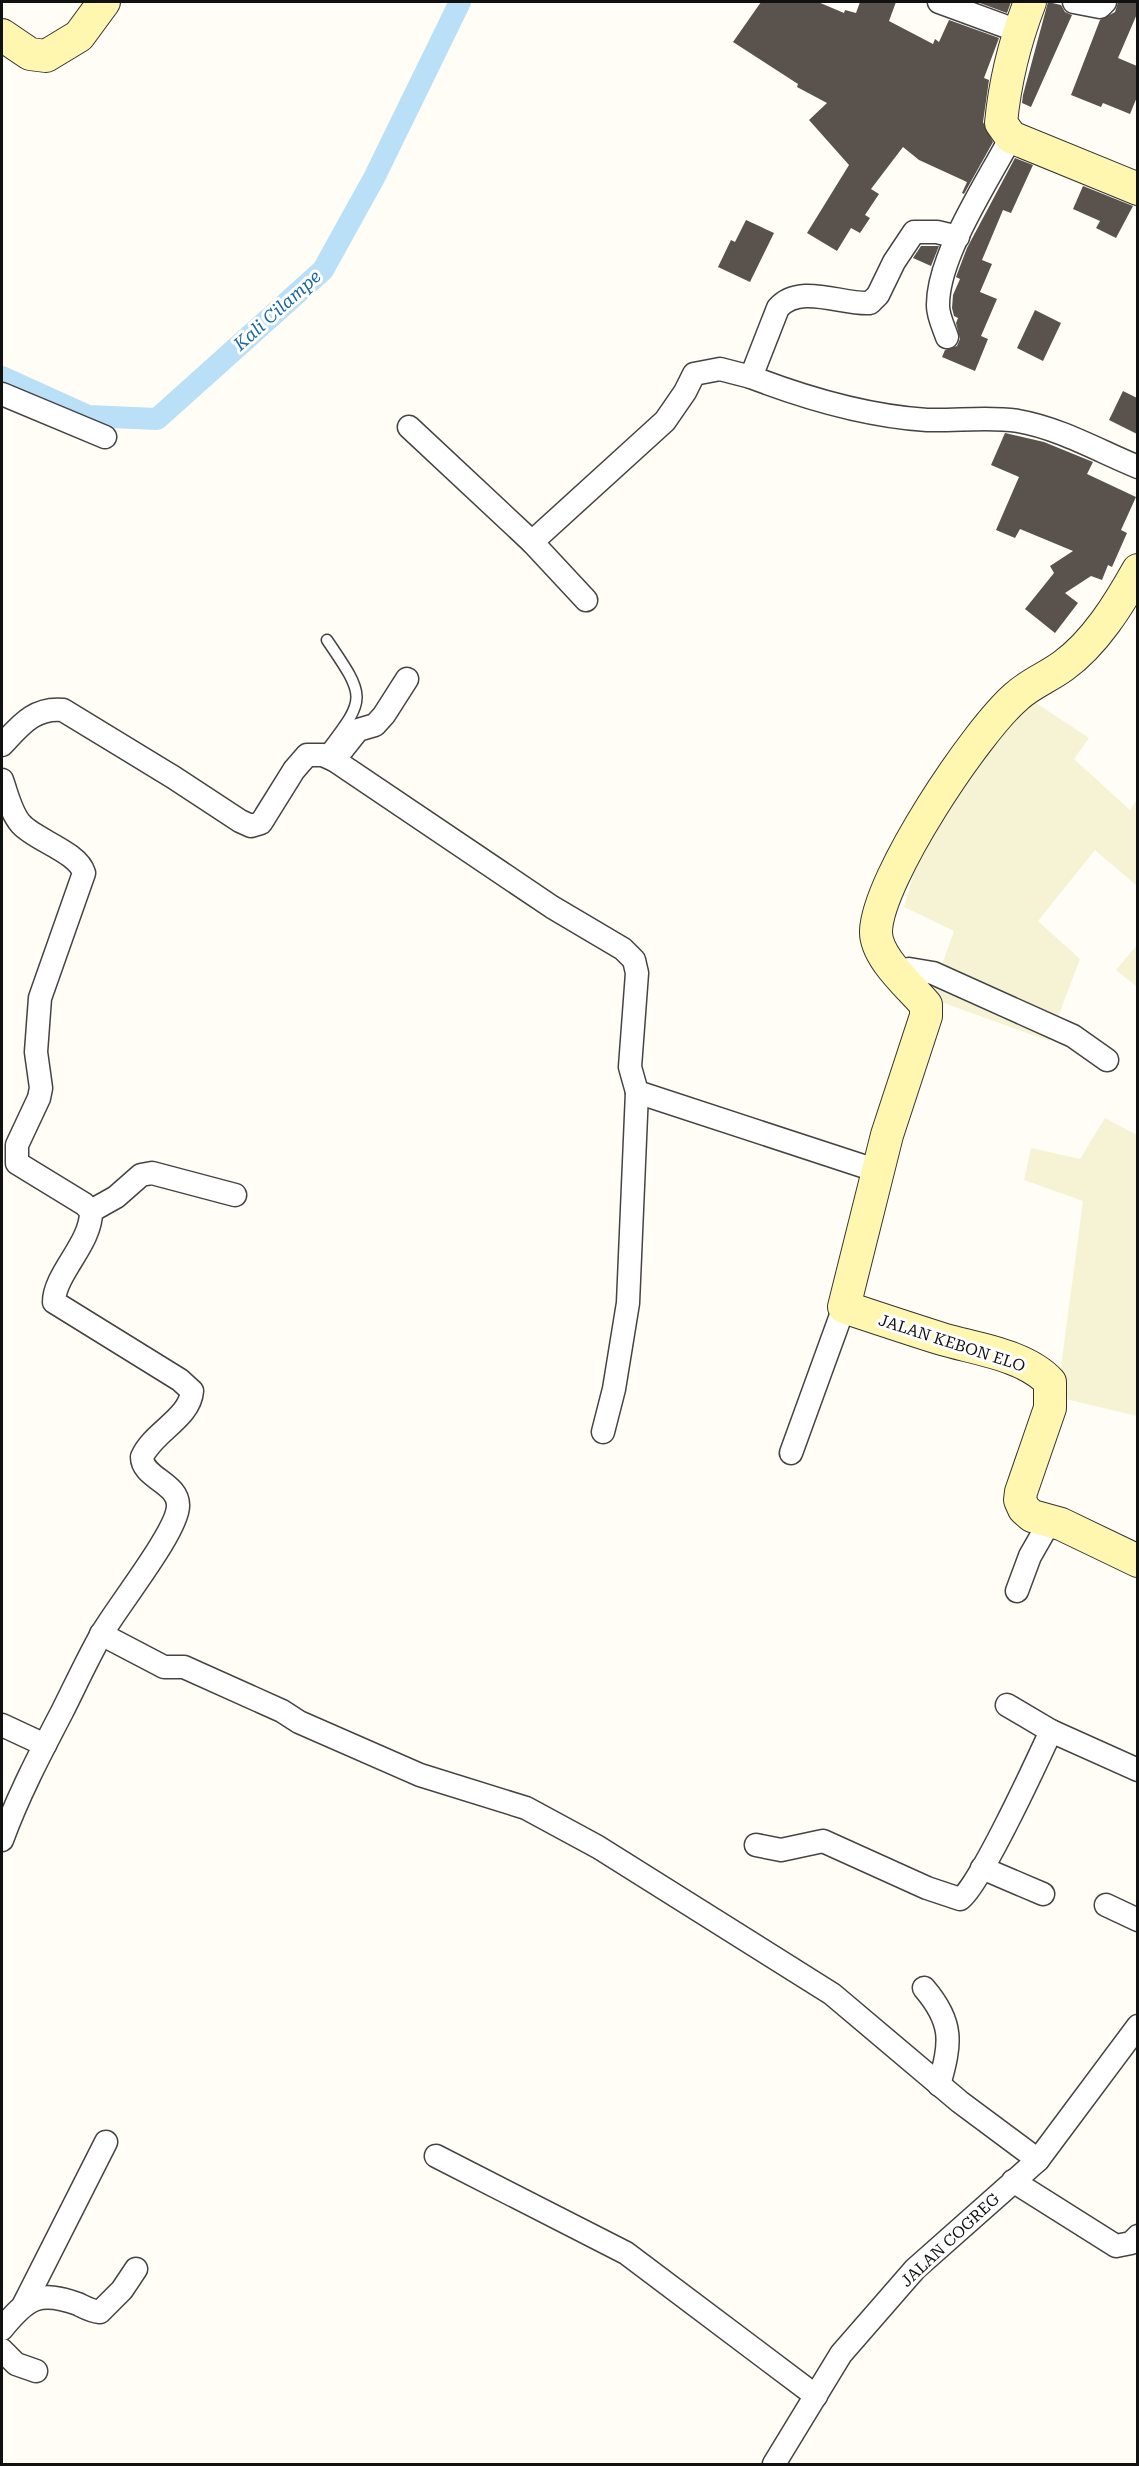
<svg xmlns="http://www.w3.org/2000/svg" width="1139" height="2466" font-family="'Roboto Serif',serif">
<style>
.farmland{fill:#f6f3d4}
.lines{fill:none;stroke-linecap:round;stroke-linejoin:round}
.canal{stroke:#b9e0f7;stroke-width:22}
.building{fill:#5a524d}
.lane-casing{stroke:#444;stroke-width:13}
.street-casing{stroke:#444;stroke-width:25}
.secondary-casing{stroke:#333;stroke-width:34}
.lane{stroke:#fff;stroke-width:10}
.street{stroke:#fff;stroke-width:22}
.secondary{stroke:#fff6b0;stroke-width:32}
.labels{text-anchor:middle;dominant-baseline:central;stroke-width:6;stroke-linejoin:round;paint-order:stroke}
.street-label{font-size:16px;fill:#111;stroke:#fff}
.water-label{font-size:18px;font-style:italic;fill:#1768a6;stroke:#fff}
</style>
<rect width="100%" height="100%" fill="#fffdf5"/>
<g class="farmland">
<path d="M1030 699 1089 738 1074 759 1130 810 1137 799V886L1095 850 1038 921 1080 959 1049 1041 930 998 954 931 904 907 928 826Z"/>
<path d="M1137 945V987L1116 970Z"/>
<path d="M1105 1118 1137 1135V1416L1057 1397 1083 1201 1024 1180 1031 1148 1080 1159Z"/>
</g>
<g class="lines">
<path class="canal" d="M2 377 88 416 157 419 323 270 374 178 460 2"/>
</g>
<g class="building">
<path d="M761 2H818L844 13 845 10 856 13 860 2H896L889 21 933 44 935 39 939 42 949 20 999 38 984 78 989 80 983 122 993 142 964 194 962 193 967 182 919 160 903 147 871 189 879 194 865 215 870 218 860 233 851 228 837 251 807 233 849 165 809 120 827 103 797 87 798 84 733 42Z"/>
<path d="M977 2H1011L1007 13Z"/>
<path d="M1048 2 1061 5 1065 12 1072 15 1031 107 1022 103 1023 95Z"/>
<path d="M1118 2H1137V14L1118 58 1137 66V97L1130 114 1103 103 1101 107 1071 95 1100 20 1115 12Z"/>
<path d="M1015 158 1033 165 1011 213 1003 210 982 260 992 264 980 292 997 299 981 336 988 339 975 371 942 357 945 350 957 346 960 339 956 323 958 318 954 316 952 308 953 295 960 279 956 277 967 248Z"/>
<path d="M1083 186 1133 206 1116 238 1096 228 1100 221 1073 209Z"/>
<path d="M746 220 774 233 750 282 718 267 731 240 735 242Z"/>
<path d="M921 246H939L931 266 913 258Z"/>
<path d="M1035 310 1061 323 1043 361 1017 348Z"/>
<path d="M1123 391 1137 398V434L1109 420Z"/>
<path d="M1005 433 1044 442 1093 462 1087 474 1136 497 1121 530 1127 533 1112 567 1108 565 1102 580 1091 576 1065 593 1078 603 1055 633 1025 609 1054 573 1050 566 1073 551 1020 529 1015 538 996 530 1019 477 991 465Z"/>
</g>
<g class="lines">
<defs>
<path id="lane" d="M323 755C366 698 368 700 327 640"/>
<g id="street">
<path d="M939 2 1018 31"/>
<path d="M1074 2 1100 7 1105 2"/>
<path d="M947 337C944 328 938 316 938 306 937 257 988 181 1011 137"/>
<path d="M751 377C808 399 866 416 927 420 957 421 989 416 1018 421 1059 428 1099 451 1138 467"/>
<path d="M2 394 105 437"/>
<path d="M409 427 532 542"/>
<path d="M586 600 532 542 665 421 685 392 694 374 720 369 751 377 778 308C800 283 842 305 870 303L878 295 894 262 914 232H937L958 237"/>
<path d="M2 745C20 726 34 707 63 710L173 777 240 821 251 826 261 823 294 770 307 755H323L334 760 552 907 623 949 634 960 637 973 630 1067 637 1092 878 1171"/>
<path d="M334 760 358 730 375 725 384 715 407 679"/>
<path d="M2 780C7 794 11 813 21 824 35 840 78 852 84 873L40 998 36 1052 41 1088 39 1098 17 1145V1163L84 1204 91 1211C92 1243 54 1274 54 1302L180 1380 192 1391C190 1418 153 1432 142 1457 142 1478 179 1483 178 1506 178 1531 116 1608 101 1635 87 1660 75 1686 62 1712 40 1754 18 1796 2 1840"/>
<path d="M898 975 909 969 933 973 1073 1036 1107 1060"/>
<path d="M91 1211 116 1197 141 1175 152 1173 235 1195"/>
<path d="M603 1432 614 1389 628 1303 637 1092"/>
<path d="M791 1453 844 1307"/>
<path d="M1017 1591 1030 1556 1050 1521"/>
<path d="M101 1634 164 1667H184L282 1711 299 1722 420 1775 526 1808 598 1847 832 1994 960 2102 1038 2160"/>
<path d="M1007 1705 1051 1731"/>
<path d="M2 1725 45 1745"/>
<path d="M756 1845 781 1850 823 1841 927 1888 960 1899C978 1890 1039 1757 1051 1731L1138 1770"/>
<path d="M982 1868 1043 1894"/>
<path d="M1106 1905 1138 1920"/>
<path d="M924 1988C954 2023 951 2043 939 2085"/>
<path d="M436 2156 626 2253 816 2396"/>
<path d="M1013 2181 1116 2246 1131 2243 1138 2236"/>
<path d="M24 2304 106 2142"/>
<path d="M2 2329C27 2298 39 2290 78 2304 86 2308 91 2311 100 2312L122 2290 136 2269"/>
<path d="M2 2350 16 2364 36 2371"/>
<path d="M774 2464 841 2354 915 2269 1038 2160 1138 2026"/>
</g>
<g id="secondary">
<path d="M1030 2C1015 41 1005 81 1001 123L1011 137 1138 189"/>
<path d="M2 35 30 54 46 56 79 36 104 2"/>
<path d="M1138 570C1119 604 1095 643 1063 666 1048 677 1030 684 1017 696 976 731 878 878 876 931 875 957 911 987 926 1005V1016L887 1135 844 1307C877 1318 910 1329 942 1339 976 1349 1025 1355 1050 1382V1408L1021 1492 1020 1500 1024 1509 1032 1516 1061 1524 1138 1561"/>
</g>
</defs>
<use href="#lane" class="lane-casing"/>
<use href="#street" class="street-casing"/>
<use href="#secondary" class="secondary-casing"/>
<use href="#lane" class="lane"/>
<use href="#street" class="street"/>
<use href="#secondary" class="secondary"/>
</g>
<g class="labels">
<g class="street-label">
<text transform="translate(952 1343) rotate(18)">JALAN KEBON ELO</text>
<text transform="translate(950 2240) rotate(-43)">JALAN COGREG</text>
</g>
<g class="water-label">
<text transform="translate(277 310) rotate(-42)">Kali Cilampe</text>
</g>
</g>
<rect width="1139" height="2466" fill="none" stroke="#111111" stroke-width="6"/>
</svg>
